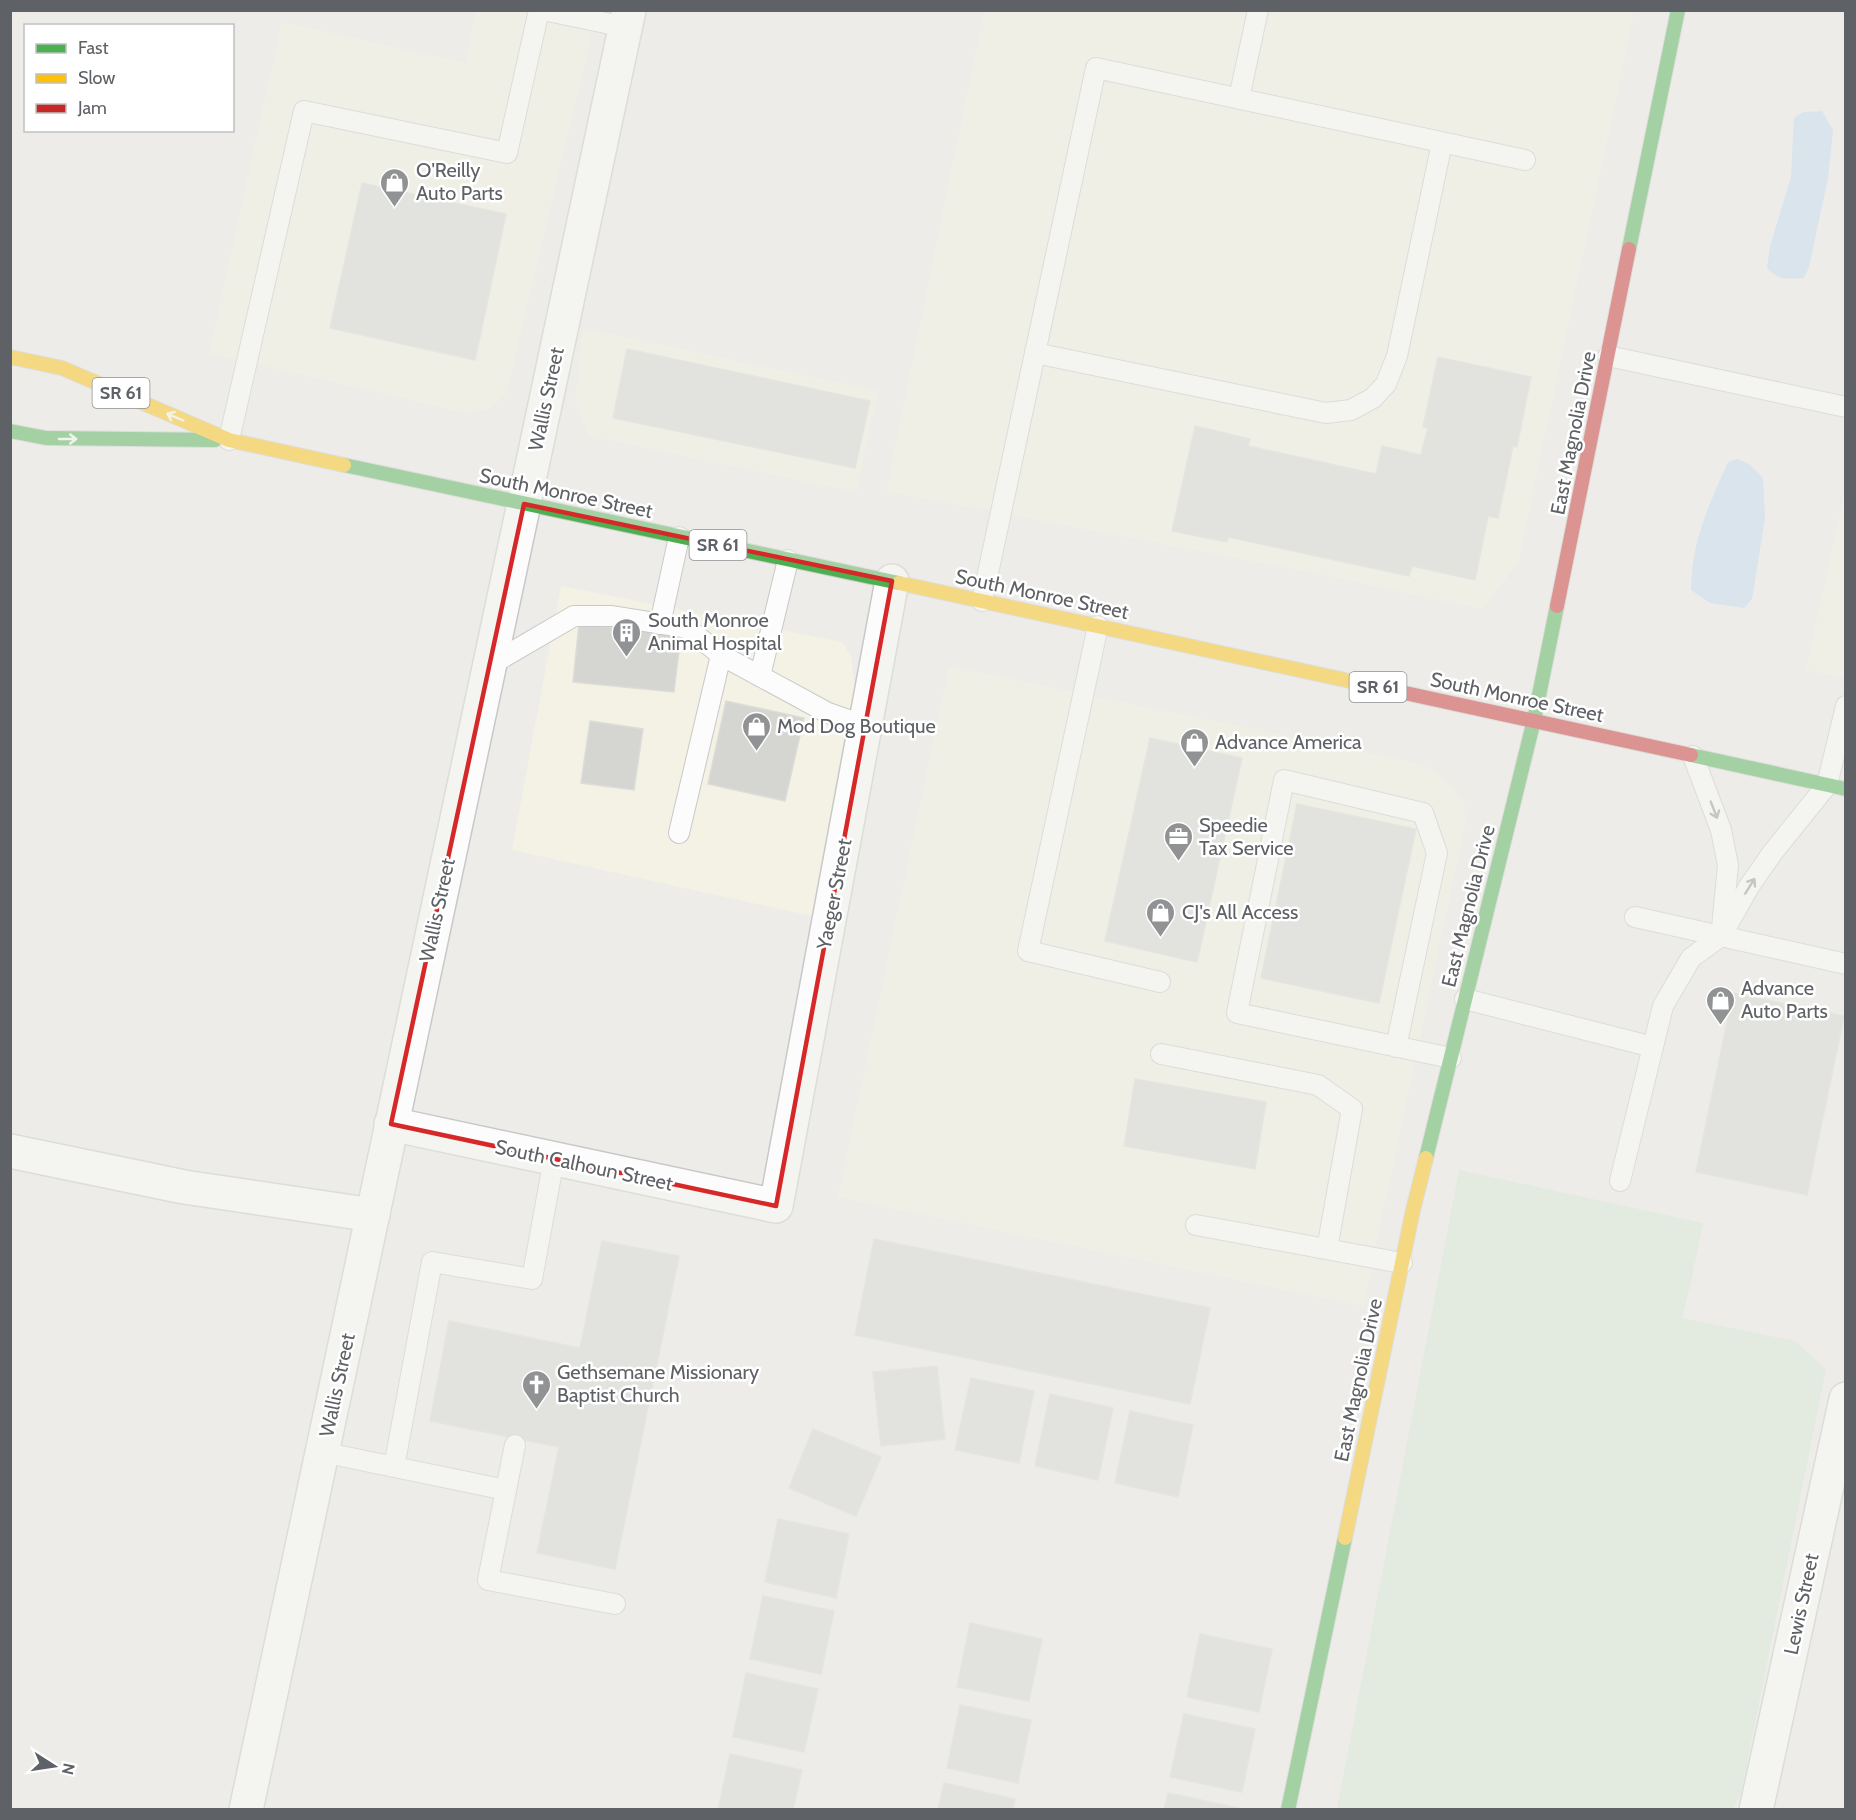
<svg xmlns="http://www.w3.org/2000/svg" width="1856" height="1820" font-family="Cabin,sans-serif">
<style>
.commercial{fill:#f4f2e4}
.green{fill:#d8e7d7}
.water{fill:#c2d9f1}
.building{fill:#d5d5d2;stroke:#dcdcd8;stroke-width:1.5}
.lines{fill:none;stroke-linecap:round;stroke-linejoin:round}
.lane-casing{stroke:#c8c8c8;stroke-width:22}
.street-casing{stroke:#c8c8c8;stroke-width:36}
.fast-casing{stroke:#cacac9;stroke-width:16}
.slow-casing{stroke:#cacac9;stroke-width:16}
.jam-casing{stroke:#cacac9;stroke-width:16}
.lane{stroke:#fcfcfc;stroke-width:20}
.street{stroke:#fcfcfc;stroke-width:33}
.fast{stroke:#4caf50;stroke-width:14}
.slow{stroke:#ffc107;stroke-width:14}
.jam{stroke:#c62828;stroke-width:14}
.oneway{stroke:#f6fbf6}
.oneway2{stroke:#95979a}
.marked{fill:none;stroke:#d62828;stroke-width:4.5;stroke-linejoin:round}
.labels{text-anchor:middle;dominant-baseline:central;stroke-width:5;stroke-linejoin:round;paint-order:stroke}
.shield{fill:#fff;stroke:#8e9093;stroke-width:1.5}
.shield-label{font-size:18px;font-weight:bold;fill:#5e6165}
.poi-label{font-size:20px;fill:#5e6165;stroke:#fff;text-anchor:start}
.street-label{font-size:20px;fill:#5e6165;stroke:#fff}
</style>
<rect width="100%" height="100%" fill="#edece8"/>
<g class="commercial">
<path d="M1625 10 1634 13 1518 562 1482 609 1305 571 886 491 984 11Z"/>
<path d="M476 11H597L506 394 489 409 467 413 209 353 282 22 465 63Z"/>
<path d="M583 328 878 391 856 492 589 436 575 401Z"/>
<path d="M1845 491V678L1806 670Z"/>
<path d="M561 586 842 642 851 656 856 699 821 918 512 850Z"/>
<path d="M949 666 1420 764 1436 772 1457 793 1468 811 1363 1306 838 1197Z"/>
</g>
<path class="green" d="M1459 1170 1703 1223 1691 1283 1682 1318 1795 1341 1826 1369 1741 1793 1733 1809H1337Z"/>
<g class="water">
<path d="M1822 111 1833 130 1828 178 1809 267 1804 278C1790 279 1777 280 1767 268L1770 246 1791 177 1794 118 1803 112Z"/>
<path d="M1737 459 1749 464 1763 478 1765 518 1752 599 1744 608 1710 603 1691 590C1691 542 1709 505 1728 462Z"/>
</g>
<g class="building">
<path d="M362 183 506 214 475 360 330 328Z"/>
<path d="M627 349 870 401 855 468 613 418Z"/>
<path d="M1438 357 1531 377 1517 447 1513 446 1498 518 1488 516 1475 580 1412 566 1409 576 1228 537 1227 542 1172 531 1195 426 1250 439 1248 446 1376 474 1382 446 1421 455 1428 428 1423 427Z"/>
<path d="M579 624 681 635 674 692 573 682Z"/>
<path d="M726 701 804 718 785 801 708 784Z"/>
<path d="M590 721 643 729 634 790 581 783Z"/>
<path d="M1150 738 1242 758 1197 962 1105 941Z"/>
<path d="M1297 804 1416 829 1379 1003 1261 978Z"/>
<path d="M1733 993 1844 1016 1807 1195 1696 1172Z"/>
<path d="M1135 1079 1266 1102 1255 1169 1124 1146Z"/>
<path d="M874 1239 1210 1308 1190 1404 855 1335Z"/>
<path d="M602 1241 679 1256 615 1569 537 1553 559 1447 430 1421 449 1321 580 1348Z"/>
<path d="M937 1366 945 1439 881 1446 873 1372Z"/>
<path d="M971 1378 1034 1391 1019 1463 955 1450Z"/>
<path d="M1050 1394 1113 1408 1098 1480 1035 1466Z"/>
<path d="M1130 1411 1193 1425 1178 1497 1115 1483Z"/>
<path d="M813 1429 881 1457 856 1516 789 1488Z"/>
<path d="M778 1519 849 1534 836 1598 765 1582Z"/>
<path d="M763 1596 834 1611 821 1674 750 1659Z"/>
<path d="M970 1623 1042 1639 1029 1701 957 1687Z"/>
<path d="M1200 1634 1272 1649 1259 1712 1187 1697Z"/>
<path d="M746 1673 818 1689 804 1752 733 1737Z"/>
<path d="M960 1705 1031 1720 1018 1783 947 1768Z"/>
<path d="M1184 1714 1255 1729 1242 1792 1170 1777Z"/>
<path d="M730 1754 802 1770 793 1810H718Z"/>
<path d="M944 1783 1015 1799 1013 1810H938Z"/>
<path d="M1168 1793 1239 1808V1810H1164Z"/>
</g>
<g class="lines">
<defs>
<g id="lane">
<path d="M543 10 625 27"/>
<path d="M1239 98 1258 10"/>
<path d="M1035 353 1326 413 1351 410 1373 398 1386 384 1397 356 1442 143"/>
<path d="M1608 356 1846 407"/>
<path d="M229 440 304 111 507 153 539 10"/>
<path d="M982 601 1096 68 1525 160"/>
<path d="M660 624 679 537"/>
<path d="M1098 626 1028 951 1160 982"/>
<path d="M490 665 574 616H612L687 628 721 655 828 713 865 726"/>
<path d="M760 676 788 560"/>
<path d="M1693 756 1721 830 1728 865 1722 928"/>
<path d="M679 833 721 655"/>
<path d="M1635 917 1846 964"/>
<path d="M1465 999 1653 1047"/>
<path d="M1396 1047 1437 853 1423 813 1284 780 1237 1013 1451 1058"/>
<path d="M1161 1054 1318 1085 1352 1109 1327 1249"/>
<path d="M1620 1181 1663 1006 1691 958 1721 936 1750 885 1773 852 1827 785 1846 706"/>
<path d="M1196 1225 1402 1263"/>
<path d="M515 1445 488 1580 615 1604"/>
<path d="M322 1452 506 1490"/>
<path d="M394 1467 432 1262 532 1279 554 1159"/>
</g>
<g id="street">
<path d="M391 1124 776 1206 892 581"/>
<path d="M10 1151 184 1187 373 1215"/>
<path d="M246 1810 629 10"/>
<path d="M1756 1810 1846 1399"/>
</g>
<g id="fast">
<path d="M1629 249 1678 10"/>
<path d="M10 431 46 438 215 440"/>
<path d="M344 465 899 583"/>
<path d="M1691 755 1846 789"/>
<path d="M1426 1158 1534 720 1557 606"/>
<path d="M1288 1810 1345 1538"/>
</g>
<g id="slow">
<path d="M10 357 62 368 229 440 344 465"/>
<path d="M899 583 1359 683"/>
<path d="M1345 1538 1413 1210 1426 1158"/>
</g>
<g id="jam">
<path d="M1557 606 1629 249"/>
<path d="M1359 683 1691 755"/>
</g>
</defs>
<use href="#lane" class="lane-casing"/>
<use href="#street" class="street-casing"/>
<use href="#fast" class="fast-casing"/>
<use href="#slow" class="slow-casing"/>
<use href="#jam" class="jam-casing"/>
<use href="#lane" class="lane"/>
<use href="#street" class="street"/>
<use href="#fast" class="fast"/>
<use href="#slow" class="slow"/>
<use href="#jam" class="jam"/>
</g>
<defs><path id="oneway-shaft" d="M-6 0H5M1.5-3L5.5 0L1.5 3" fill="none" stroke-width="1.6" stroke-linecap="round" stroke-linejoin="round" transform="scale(1.5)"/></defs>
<g class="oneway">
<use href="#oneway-shaft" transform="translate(175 417) rotate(-157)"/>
<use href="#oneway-shaft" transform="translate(68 439)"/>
</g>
<g class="oneway2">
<use href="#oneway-shaft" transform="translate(1714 810) rotate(69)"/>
<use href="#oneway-shaft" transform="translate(1750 886) rotate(-58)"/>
</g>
<path d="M0 0H1856V1820H0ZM524 504 892 581 776 1206 391 1124Z" fill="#edece8" fill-opacity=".55" fill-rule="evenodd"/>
<path class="marked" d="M524 504 892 581 776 1206 391 1124Z"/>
<defs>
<symbol id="shop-pin" viewBox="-11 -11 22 30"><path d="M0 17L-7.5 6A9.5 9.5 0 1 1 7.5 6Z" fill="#909293" stroke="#fff"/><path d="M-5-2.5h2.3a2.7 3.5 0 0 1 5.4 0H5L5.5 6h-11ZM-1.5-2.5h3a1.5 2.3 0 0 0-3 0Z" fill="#fff"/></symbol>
<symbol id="building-pin" viewBox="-11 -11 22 30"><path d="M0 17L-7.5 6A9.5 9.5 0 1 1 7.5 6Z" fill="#909293" stroke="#fff"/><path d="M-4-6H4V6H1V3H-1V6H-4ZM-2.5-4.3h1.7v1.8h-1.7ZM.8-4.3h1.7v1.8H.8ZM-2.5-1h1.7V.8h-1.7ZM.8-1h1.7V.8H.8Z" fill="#fff"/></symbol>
<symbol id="office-pin" viewBox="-11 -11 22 30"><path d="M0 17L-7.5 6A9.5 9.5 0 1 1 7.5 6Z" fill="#909293" stroke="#fff"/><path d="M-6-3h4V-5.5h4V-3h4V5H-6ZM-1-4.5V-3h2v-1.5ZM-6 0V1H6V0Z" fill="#fff"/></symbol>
<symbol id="church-pin" viewBox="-11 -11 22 30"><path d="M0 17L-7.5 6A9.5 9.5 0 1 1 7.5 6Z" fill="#909293" stroke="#fff"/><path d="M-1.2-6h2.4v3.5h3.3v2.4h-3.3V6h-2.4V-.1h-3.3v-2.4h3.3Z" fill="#fff"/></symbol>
</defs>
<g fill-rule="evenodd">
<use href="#shop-pin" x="378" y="166" width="33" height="45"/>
<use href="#building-pin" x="610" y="616" width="33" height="45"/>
<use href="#shop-pin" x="740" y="710" width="33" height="45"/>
<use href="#shop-pin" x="1178" y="726" width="33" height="45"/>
<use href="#office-pin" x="1162" y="820" width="33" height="45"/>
<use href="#shop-pin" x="1144" y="896" width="33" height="45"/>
<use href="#shop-pin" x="1704" y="984" width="33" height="45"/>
<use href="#church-pin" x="520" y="1368" width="33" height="45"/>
</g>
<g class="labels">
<g class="shield">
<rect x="92.5" y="378" width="57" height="30" rx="4.5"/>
<rect x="689.5" y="530" width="57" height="30" rx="4.5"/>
<rect x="1349.5" y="672" width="57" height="30" rx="4.5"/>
</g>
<g class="shield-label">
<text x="121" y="393">SR 61</text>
<text x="718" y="545">SR 61</text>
<text x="1378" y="687">SR 61</text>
</g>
<g class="poi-label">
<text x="416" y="170">O'Reilly<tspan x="416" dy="23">Auto Parts</tspan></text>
<text x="648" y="620">South Monroe<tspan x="648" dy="23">Animal Hospital</tspan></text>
<text x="777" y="726">Mod Dog Boutique</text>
<text x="1215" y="742">Advance America</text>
<text x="1199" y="825">Speedie<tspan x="1199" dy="23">Tax Service</tspan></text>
<text x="1182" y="912">CJ's All Access</text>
<text x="1741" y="988">Advance<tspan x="1741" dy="23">Auto Parts</tspan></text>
<text x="557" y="1372">Gethsemane Missionary<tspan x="557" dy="23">Baptist Church</tspan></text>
</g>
<g class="street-label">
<text transform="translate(546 399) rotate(-78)">Wallis Street</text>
<text transform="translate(1573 433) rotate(-79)">East Magnolia Drive</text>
<text transform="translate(566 493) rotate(12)">South Monroe Street</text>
<text transform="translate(1042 594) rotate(12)">South Monroe Street</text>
<text transform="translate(1517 697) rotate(12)">South Monroe Street</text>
<text transform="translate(834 894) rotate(-79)">Yaeger Street</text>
<text transform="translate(1468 906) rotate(-76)">East Magnolia Drive</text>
<text transform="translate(437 910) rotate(-78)">Wallis Street</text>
<text transform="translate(584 1165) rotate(12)">South Calhoun Street</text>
<text transform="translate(1358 1380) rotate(-78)">East Magnolia Drive</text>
<text transform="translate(337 1385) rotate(-78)">Wallis Street</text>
<text transform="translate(1801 1604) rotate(-78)">Lewis Street</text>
</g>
</g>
<rect width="1856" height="1820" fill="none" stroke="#5e6165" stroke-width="24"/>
<rect x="24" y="24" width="210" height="108" fill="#ffffff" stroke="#bfc0c1" stroke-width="1.5"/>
<rect x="36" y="44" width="30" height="9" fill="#4caf50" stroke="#bfc0c1" stroke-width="1.5"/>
<text x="78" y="54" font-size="18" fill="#5e6165">Fast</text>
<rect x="36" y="74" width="30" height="9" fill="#ffc107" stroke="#bfc0c1" stroke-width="1.5"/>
<text x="78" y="84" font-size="18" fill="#5e6165">Slow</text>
<rect x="36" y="104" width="30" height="9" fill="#c62828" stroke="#bfc0c1" stroke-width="1.5"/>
<text x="78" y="114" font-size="18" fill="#5e6165">Jam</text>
<g transform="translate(54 1766) rotate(102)" stroke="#ffffff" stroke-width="4.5" paint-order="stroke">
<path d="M0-4.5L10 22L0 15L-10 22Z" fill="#5e6165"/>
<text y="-9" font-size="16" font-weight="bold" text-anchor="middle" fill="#5e6165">N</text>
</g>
</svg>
